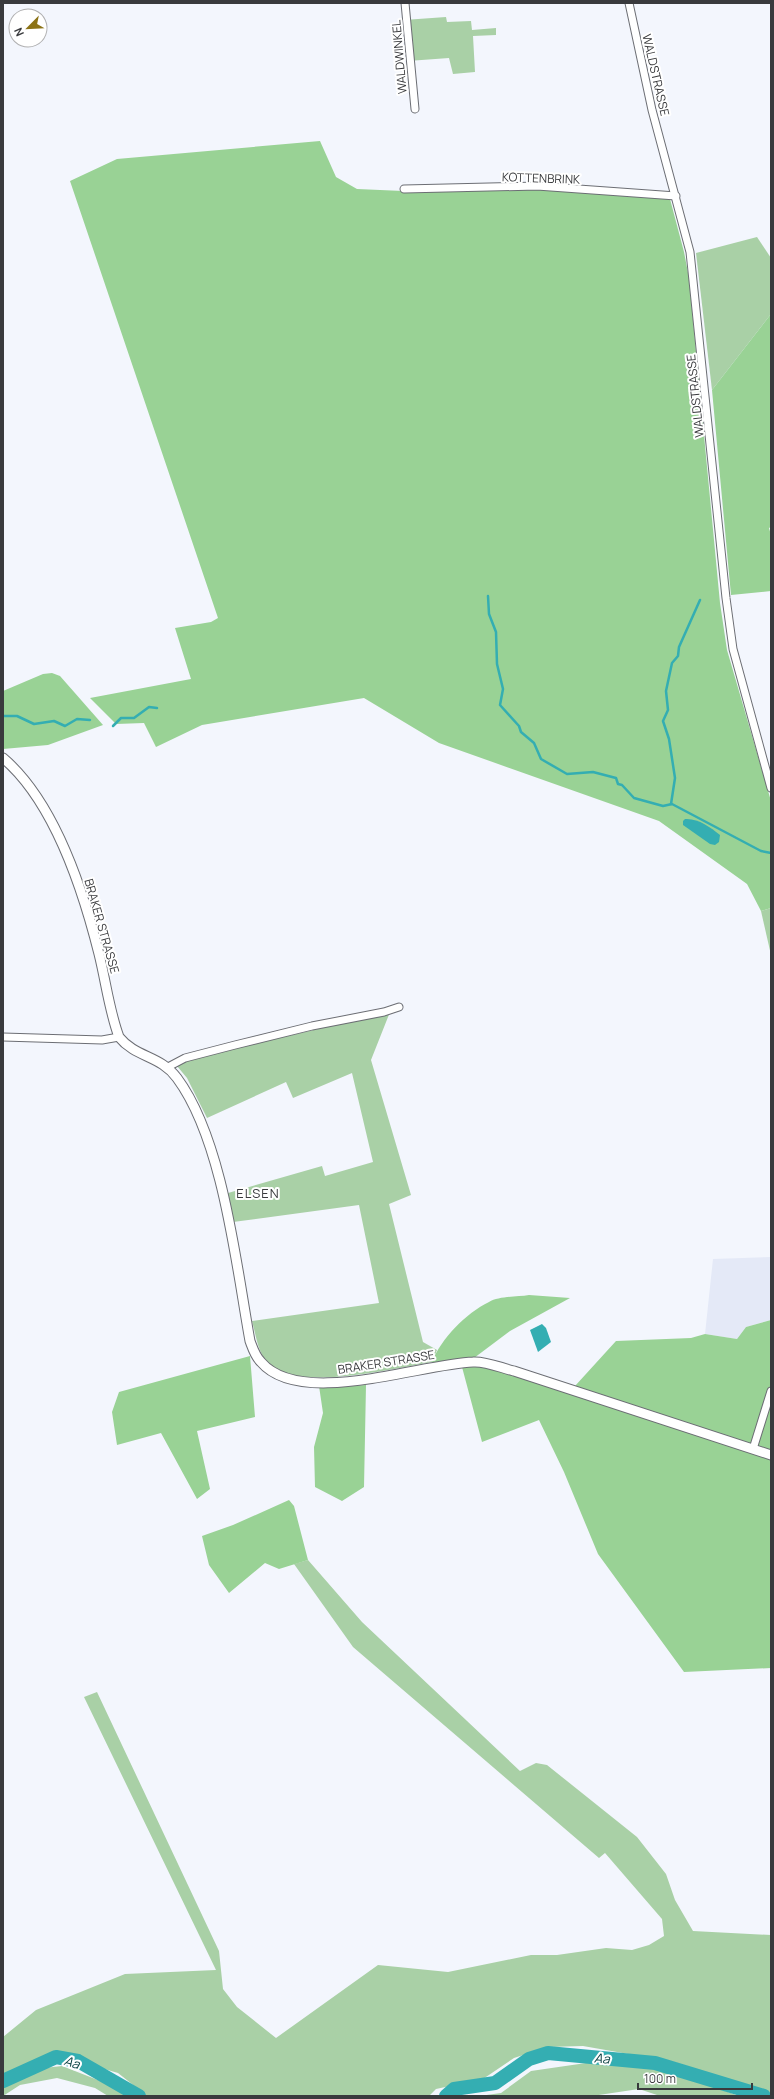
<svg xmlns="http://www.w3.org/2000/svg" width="774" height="2099" font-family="Manrope,sans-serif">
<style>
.built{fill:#e4e9f7}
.green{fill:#a9d0a6}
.forest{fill:#99d295}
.water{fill:#34aeb2}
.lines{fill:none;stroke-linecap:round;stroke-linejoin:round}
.stream{stroke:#34aeb2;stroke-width:2.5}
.river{stroke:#34aeb2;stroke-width:14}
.street-casing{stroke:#6c6e74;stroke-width:9}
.secondary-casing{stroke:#6c6e74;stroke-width:11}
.street{stroke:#fff;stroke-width:7}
.secondary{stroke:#fff;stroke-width:9}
.labels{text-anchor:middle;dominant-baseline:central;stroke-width:4;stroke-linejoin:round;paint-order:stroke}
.street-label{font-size:12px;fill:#393a3d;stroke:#fff}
.neighbourhood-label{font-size:13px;letter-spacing:1px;fill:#393a3d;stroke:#fff}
.water-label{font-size:13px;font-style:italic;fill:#0d4345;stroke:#fff}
</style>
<rect width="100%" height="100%" fill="#f3f6fd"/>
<path class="built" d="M771 1257V1320L746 1327 737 1339 705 1334 713 1259Z"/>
<g class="green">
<path d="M446 17 447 22 471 21 472 30 496 28V35L473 36 475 72 453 74 449 58 408 61 404 20Z"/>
<path d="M757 237 771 258V314L712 390 696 253Z"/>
<path d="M771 908V955L761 911Z"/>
<path d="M390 1012 371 1060 411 1195 389 1204 423 1342 437 1350 432 1362C396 1368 291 1394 266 1361 257 1349 256 1335 252 1321L379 1303 359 1205 233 1222 228 1193 322 1166 325 1176 373 1162 352 1073 293 1098 286 1082 207 1118 187 1078 177 1066 190 1059Z"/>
<path d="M308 1560 362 1622 520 1771 536 1763 547 1765 637 1837 666 1874 675 1900 693 1931 771 1935V2093L674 2062 583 2046 548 2047 514 2058 483 2079 436 2089 429 2096H147L118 2073 50 2053 3 2075V2037L36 2010 125 1974 216 1970 84 1697 97 1692 219 1951 223 1989 237 2007 276 2038 378 1965 448 1972 531 1955H557L606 1948 632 1950 649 1945 664 1936 662 1919 605 1853 599 1858 353 1647 294 1564Z"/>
<path d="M608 2062 647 2067 686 2077 739 2096H660L639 2089 592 2096H479L501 2093 531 2071 586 2063Z"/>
<path d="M62 2066 121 2089 129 2096H108L95 2088 57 2078 20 2085 3 2096V2087L5 2085 44 2068Z"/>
</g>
<g class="forest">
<path d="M320 141 336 177 357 189 403 191 537 189 670 199 684 252 689 278 720 603 727 650 771 801V908L761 911 747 884 659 821 439 743 364 698 202 725 156 747 144 723 116 724 90 698 191 679 175 628 211 622 218 618 70 181 117 159Z"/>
<path d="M771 314V527L769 528 771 535V591L731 595 712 390Z"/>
<path d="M52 673 60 676 103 725 48 745 3 749V691L43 674Z"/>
<path d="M529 1295 570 1298 510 1331 474 1358 516 1368 575 1386 616 1341 691 1338 705 1334 737 1339 746 1327 771 1320V1668L684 1672 598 1554 564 1472 539 1420 482 1442 462 1367 444 1369 432 1362C441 1339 466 1313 489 1302 499 1296 517 1297 529 1295Z"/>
<path d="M250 1356 255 1417 197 1431 210 1489 197 1499 161 1433 117 1445 112 1412 119 1392Z"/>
<path d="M366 1385 364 1487 342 1501 315 1487 314 1447 323 1413 319 1386 337 1387Z"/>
<path d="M289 1500 294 1506 308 1560 279 1569 265 1563 229 1593 209 1565 202 1536 233 1525Z"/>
</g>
<g class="water">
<path d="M685 819C698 818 710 827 720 835L719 842 715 845 710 844 683 825V821Z"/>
<path d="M542 1324 546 1328 551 1342 538 1352 530 1330Z"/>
</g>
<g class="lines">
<g class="stream">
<path d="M488 596 489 614 496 632 497 664 503 689 500 705 519 726 521 732 534 743 541 759 567 774 593 772 616 778 618 784 622 785 634 798 663 806 672 804 761 851 771 853"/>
<path d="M3 716H17L34 724 54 721 65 726 77 719 90 720"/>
<path d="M113 726 121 718H134L149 707 157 708"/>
<path d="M671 804 675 778 669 739 663 721 668 710 666 691 672 663 678 656 679 647 700 600"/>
</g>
<g class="river">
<path d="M3 2081 56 2057 78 2061 139 2096"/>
<path d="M446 2096 454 2089 495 2083 529 2059 548 2053 655 2063 764 2096"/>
</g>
<defs>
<g id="street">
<path d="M405 3 415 109"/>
<path d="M629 3 652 110 690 252 726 598 733 649 771 788"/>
<path d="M404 189 537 186 676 196"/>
<path d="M3 1037 102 1040 119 1037"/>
<path d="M168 1067 185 1058 235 1045 312 1026 384 1012 399 1007"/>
<path d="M753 1449 771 1391"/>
</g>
<path id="secondary" d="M3 758C55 802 83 890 99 954 106 982 109 1010 119 1037 136 1058 160 1055 177 1078 223 1140 236 1264 250 1341 253 1349 255 1356 261 1362 300 1408 420 1364 473 1362 486 1361 501 1368 514 1371L771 1455"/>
</defs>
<use href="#street" class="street-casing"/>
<use href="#secondary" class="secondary-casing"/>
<use href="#street" class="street"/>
<use href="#secondary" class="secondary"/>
</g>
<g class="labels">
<g class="street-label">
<text transform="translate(399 57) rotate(-95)">WALDWINKEL</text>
<text transform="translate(656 75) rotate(77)">WALDSTRASSE</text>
<text transform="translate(541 178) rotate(2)">KOTTENBRINK</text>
<text transform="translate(695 396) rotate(-96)">WALDSTRASSE</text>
<text transform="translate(102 926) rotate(74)">BRAKER STRASSE</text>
<text transform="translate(386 1362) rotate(-9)">BRAKER STRASSE</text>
</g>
<g class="neighbourhood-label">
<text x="258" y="1193">ELSEN</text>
</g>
<g class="water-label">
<text transform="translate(602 2058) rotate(6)">Aa</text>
<text transform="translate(72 2062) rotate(17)">Aa</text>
</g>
</g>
<rect width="774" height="2099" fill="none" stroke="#393a3d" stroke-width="8"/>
<g transform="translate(28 28) rotate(246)"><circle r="19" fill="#ffffff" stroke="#b0b0b1"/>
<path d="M0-3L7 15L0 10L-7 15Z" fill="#8c7316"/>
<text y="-6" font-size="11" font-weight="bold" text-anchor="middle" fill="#393a3d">N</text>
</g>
<path d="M638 2083v6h114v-6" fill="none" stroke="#393a3d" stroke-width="2"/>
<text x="644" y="2083" font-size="12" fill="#393a3d" stroke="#ffffff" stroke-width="3" paint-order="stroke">100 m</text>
</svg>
